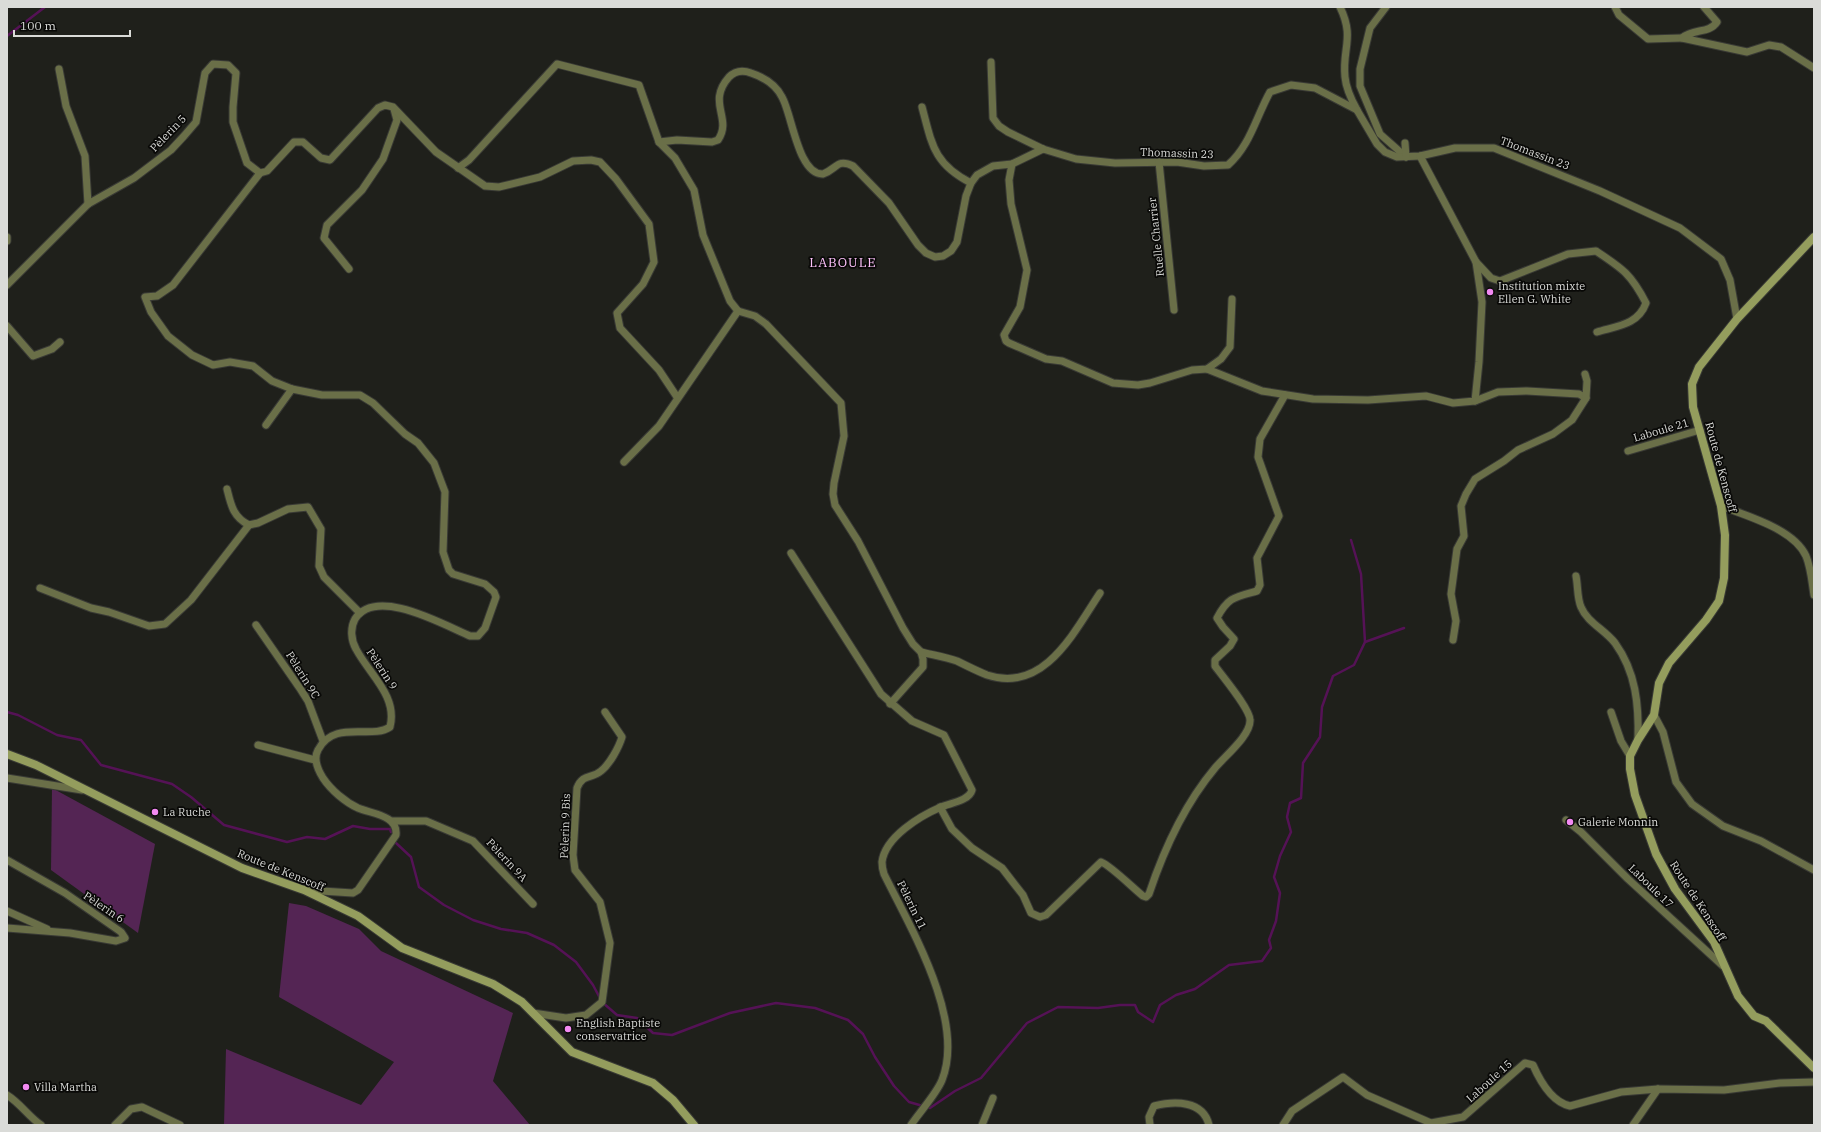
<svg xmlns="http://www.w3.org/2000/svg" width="1821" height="1132" font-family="'IBM Plex Serif',serif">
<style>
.green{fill:#542554}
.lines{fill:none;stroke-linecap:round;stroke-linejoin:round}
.stream{stroke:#551256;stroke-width:2.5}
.street-casing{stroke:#393a35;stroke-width:9}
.secondary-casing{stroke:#393a35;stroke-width:10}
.street{stroke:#6a6f48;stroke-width:7}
.secondary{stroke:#949d5d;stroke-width:8}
.poi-dot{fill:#f38af2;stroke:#090907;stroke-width:1.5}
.labels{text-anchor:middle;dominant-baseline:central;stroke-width:3.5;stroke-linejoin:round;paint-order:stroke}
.street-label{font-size:11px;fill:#dadbd8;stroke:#090907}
.poi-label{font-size:11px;fill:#dadbd8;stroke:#090907;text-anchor:start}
.quarter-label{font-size:13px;letter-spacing:1px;fill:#ffc3fd;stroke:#090907}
</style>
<rect width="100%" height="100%" fill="#1f201b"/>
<g class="green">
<path d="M52 788 155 844 138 933 51 870Z"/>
<path d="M289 903 306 906 359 929 381 951 513 1013 493 1081 530 1125H224L226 1049 361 1105 394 1062 279 997Z"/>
</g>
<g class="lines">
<g class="stream">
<path d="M7 36 45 7"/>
<path d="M1351 540 1361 574 1365 642"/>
<path d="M7 712 18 715 57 735 81 740 101 765 172 784 191 797 224 825 287 842 307 837 325 839 353 826 370 829H390L391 832"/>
<path d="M396 843 411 857 419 887 444 905 473 920 501 929 527 933 554 945 576 962 593 985 602 1002 617 1015 637 1018 653 1033 672 1035 730 1013 776 1003 815 1008 848 1020 863 1034 875 1057 894 1086 909 1102 930 1108 955 1091 981 1078 1027 1023 1058 1007 1098 1008 1120 1005H1135L1138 1012 1153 1022 1160 1005 1176 995 1195 989 1229 965 1262 961 1271 948 1269 940 1276 921 1280 893 1274 877 1280 856 1291 832 1287 817 1290 803 1301 798 1303 763 1320 737 1322 707 1333 676 1354 665 1365 642 1404 628"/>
</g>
<defs>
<g id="street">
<path d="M1340 7C1355 38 1342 48 1345 77 1346 89 1351 99 1357 110"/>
<path d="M1386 7 1370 28 1360 69V86L1380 134 1406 157"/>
<path d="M1615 7 1619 15 1648 39 1682 38"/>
<path d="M1704 7 1717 22C1709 34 1694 28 1682 38L1747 52 1769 45 1781 47 1814 68"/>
<path d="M991 62 993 118 999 126 1008 132 1043 149 1076 159 1115 163 1177 162 1204 166 1228 165C1250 146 1256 117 1270 92L1291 85 1315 88 1357 110 1377 144 1385 152 1397 157 1420 156 1455 148H1494L1600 191 1680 228 1721 259 1730 280 1737 319"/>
<path d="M59 69 66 106 85 156 88 204"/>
<path d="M922 107C932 145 934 164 971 183"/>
<path d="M659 142 677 140 712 142 718 140C733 118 706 103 729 77 735 71 743 70 751 73 763 77 776 85 782 97 792 114 798 175 823 174 837 169 837 158 853 166L889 203 918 245 926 253 935 257 943 256 951 251 957 242 966 196 971 183 977 175 993 166 1012 164 1043 149"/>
<path d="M1405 143 1406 157"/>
<path d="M1159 162 1174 310"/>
<path d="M1012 164 1009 180 1011 204 1027 270 1020 307 1004 335 1006 341 1009 343 1046 359 1062 361 1113 383 1138 385 1150 383 1192 370 1207 369 1221 359 1230 347 1232 299"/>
<path d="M458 168 469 160 557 64 639 85 659 142 675 158 694 190 703 235 730 301 738 311 755 316 766 324 841 403 844 436 834 483 833 494 835 505 858 541 903 628 913 644 921 652 923 659V667L890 704"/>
<path d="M7 237V241"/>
<path d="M1476 262 1491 278 1500 281 1568 254 1596 251C1623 269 1631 274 1646 303 1638 325 1617 326 1597 332"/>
<path d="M349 269 324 238 327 225 362 190 383 159 397 120 394 109"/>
<path d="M7 285 88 204 134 178 171 150 184 136 196 122 205 73 213 64 228 65 236 73 233 107V122L247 163 260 173"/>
<path d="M7 326 33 356 52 349 60 342"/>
<path d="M1207 369 1262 391 1313 399 1368 400 1426 396 1453 403 1475 401 1479 362 1482 302 1476 262 1420 156"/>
<path d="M1475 401 1498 392 1527 391 1579 394 1586 398"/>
<path d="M266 425 292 389"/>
<path d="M1628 451 1700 430"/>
<path d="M624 462 659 426 738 311"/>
<path d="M227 489C231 505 233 517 249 525L258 523 288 509 308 507 321 529 319 566 324 577 360 613"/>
<path d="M1721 506C1747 516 1794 529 1806 556 1811 568 1812 583 1814 595"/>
<path d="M791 553 881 694 912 721 944 735 972 790C969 801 950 803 941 807 920 816 885 837 882 862 882 866 883 871 884 874 910 927 966 1020 942 1080 937 1093 919 1113 911 1125"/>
<path d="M1576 576C1578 585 1577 598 1581 607 1587 622 1605 630 1615 643 1636 672 1639 705 1638 740"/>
<path d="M40 588 91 608 109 612 149 626 165 624 191 600 249 525"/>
<path d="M256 625 301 690 308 701 323 741"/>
<path d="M1453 640 1456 621 1451 594 1457 549 1464 536 1461 506 1466 494 1475 479 1504 461 1518 450 1553 434 1572 420 1586 398 1587 381 1585 374"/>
<path d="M921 652C933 655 946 657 957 661 967 666 977 671 987 675 1044 694 1074 632 1100 593"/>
<path d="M1611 712 1621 741 1630 756"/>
<path d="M1654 715 1663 732 1676 782 1692 804 1723 826 1761 841 1814 870"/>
<path d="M258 745 315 760"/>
<path d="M7 778 82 790"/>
<path d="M940 807 952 829 972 848 1002 868 1012 881 1023 895 1031 913 1040 917 1046 915 1101 862C1110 865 1133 888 1143 896L1146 897 1149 894C1164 849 1184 805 1215 768 1225 756 1251 735 1250 720 1250 709 1223 677 1215 666V660L1230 646 1234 639 1223 627 1217 618C1228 597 1235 597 1257 591L1260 585 1257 558 1279 516 1258 457 1260 439 1285 395"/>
<path d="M1566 820 1581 832 1628 879 1723 966"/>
<path d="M392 821H426L473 841 533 904"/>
<path d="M7 860 65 893 121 932 125 938 116 941 70 933 7 928"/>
<path d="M305 890 353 893 358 890 396 835C398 815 372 814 358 808 345 802 331 790 323 778 318 770 313 759 318 750 334 719 371 740 390 727 398 696 369 674 356 649 351 640 350 628 355 619 376 586 444 625 470 636H478L485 628 496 597 494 592 485 584 453 574 449 570 443 552 445 492 434 463 418 443 405 434 373 403 360 395H322L292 389 272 381 253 366 230 362 213 365 192 355 168 336 151 312 145 297 157 296 173 285 260 173 267 171 294 142H303L321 158 330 160 378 108 385 105 393 107 436 152 485 186 499 187 540 177 573 161 591 160 600 162 616 179 649 224 654 262 643 284 617 313 620 328 659 370 677 397"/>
<path d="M7 911 47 929"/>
<path d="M533 1013 566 1018 586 1015 602 1002 610 943 600 902 575 870 573 855 577 788C583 773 592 779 601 771 610 764 619 747 622 737L605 712"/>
<path d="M7 1095C20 1103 29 1117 41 1125"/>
<path d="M115 1125 131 1109 142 1107 180 1125"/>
<path d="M982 1125 993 1098"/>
<path d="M1150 1125 1149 1117 1154 1106C1174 1101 1203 1100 1209 1125"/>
<path d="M1283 1125 1292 1111 1343 1077 1367 1095 1431 1123 1463 1117 1525 1063 1533 1065C1540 1081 1552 1102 1570 1106L1621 1092 1658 1089 1724 1090 1780 1083 1814 1082"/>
<path d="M1633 1125 1658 1089"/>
</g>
<g id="secondary">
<path d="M1814 237 1737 319 1699 367 1692 384 1693 407 1721 506 1725 535 1724 578 1719 601 1706 620 1669 663 1659 683 1654 715 1638 740 1630 756V769L1635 795 1656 854 1675 889 1714 942 1738 996 1754 1016 1766 1021 1814 1068"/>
<path d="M7 754 36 765 242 868 304 890 358 916 402 948 493 984 522 1002 572 1052 653 1083 673 1100 694 1125"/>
</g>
</defs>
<use href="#street" class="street-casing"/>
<use href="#secondary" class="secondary-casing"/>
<use href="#street" class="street"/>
<use href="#secondary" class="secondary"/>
</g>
<g class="poi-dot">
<circle cx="1490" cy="292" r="4"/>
<circle cx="155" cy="812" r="4"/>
<circle cx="1570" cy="822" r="4"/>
<circle cx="568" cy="1029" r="4"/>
<circle cx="26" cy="1087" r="4"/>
</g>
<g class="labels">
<g class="street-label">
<text transform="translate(168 133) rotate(-46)">Pèlerin 5</text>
<text transform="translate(1177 153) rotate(2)">Thomassin 23</text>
<text transform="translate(1535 153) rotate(21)">Thomassin 23</text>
<text transform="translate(1156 237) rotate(-96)">Ruelle Charrier</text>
<text transform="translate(1661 430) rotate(-16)">Laboule 21</text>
<text transform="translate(1721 467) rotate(75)">Route de Kenscoff</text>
<text transform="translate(382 669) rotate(57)">Pèlerin 9</text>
<text transform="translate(303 675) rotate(58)">Pèlerin 9C</text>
<text transform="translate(565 826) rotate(-88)">Pèlerin 9 Bis</text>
<text transform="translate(507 860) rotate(47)">Pèlerin 9A</text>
<text transform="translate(281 870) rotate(22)">Route de Kenscoff</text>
<text transform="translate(1651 886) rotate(44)">Laboule 17</text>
<text transform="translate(1698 901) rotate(57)">Route de Kenscoff</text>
<text transform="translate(912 905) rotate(64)">Pèlerin 11</text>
<text transform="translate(104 907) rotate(34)">Pèlerin 6</text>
<text transform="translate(1489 1081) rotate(-42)">Laboule 15</text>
</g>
<g class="poi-label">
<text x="1498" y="286">Institution mixte<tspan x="1498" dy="13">Ellen G. White</tspan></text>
<text x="163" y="812">La Ruche</text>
<text x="1578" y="822">Galerie Monnin</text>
<text x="576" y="1023">English Baptiste<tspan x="576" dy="13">conservatrice</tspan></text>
<text x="34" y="1087">Villa Martha</text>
</g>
<g class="quarter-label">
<text x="843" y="262">LABOULE</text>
</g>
</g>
<rect width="1821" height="1132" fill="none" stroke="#dadbd8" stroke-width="16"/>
<path d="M14 30v6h116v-6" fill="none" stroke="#dadbd8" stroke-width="2"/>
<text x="20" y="30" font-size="12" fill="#dadbd8" stroke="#090907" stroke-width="3" paint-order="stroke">100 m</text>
</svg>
